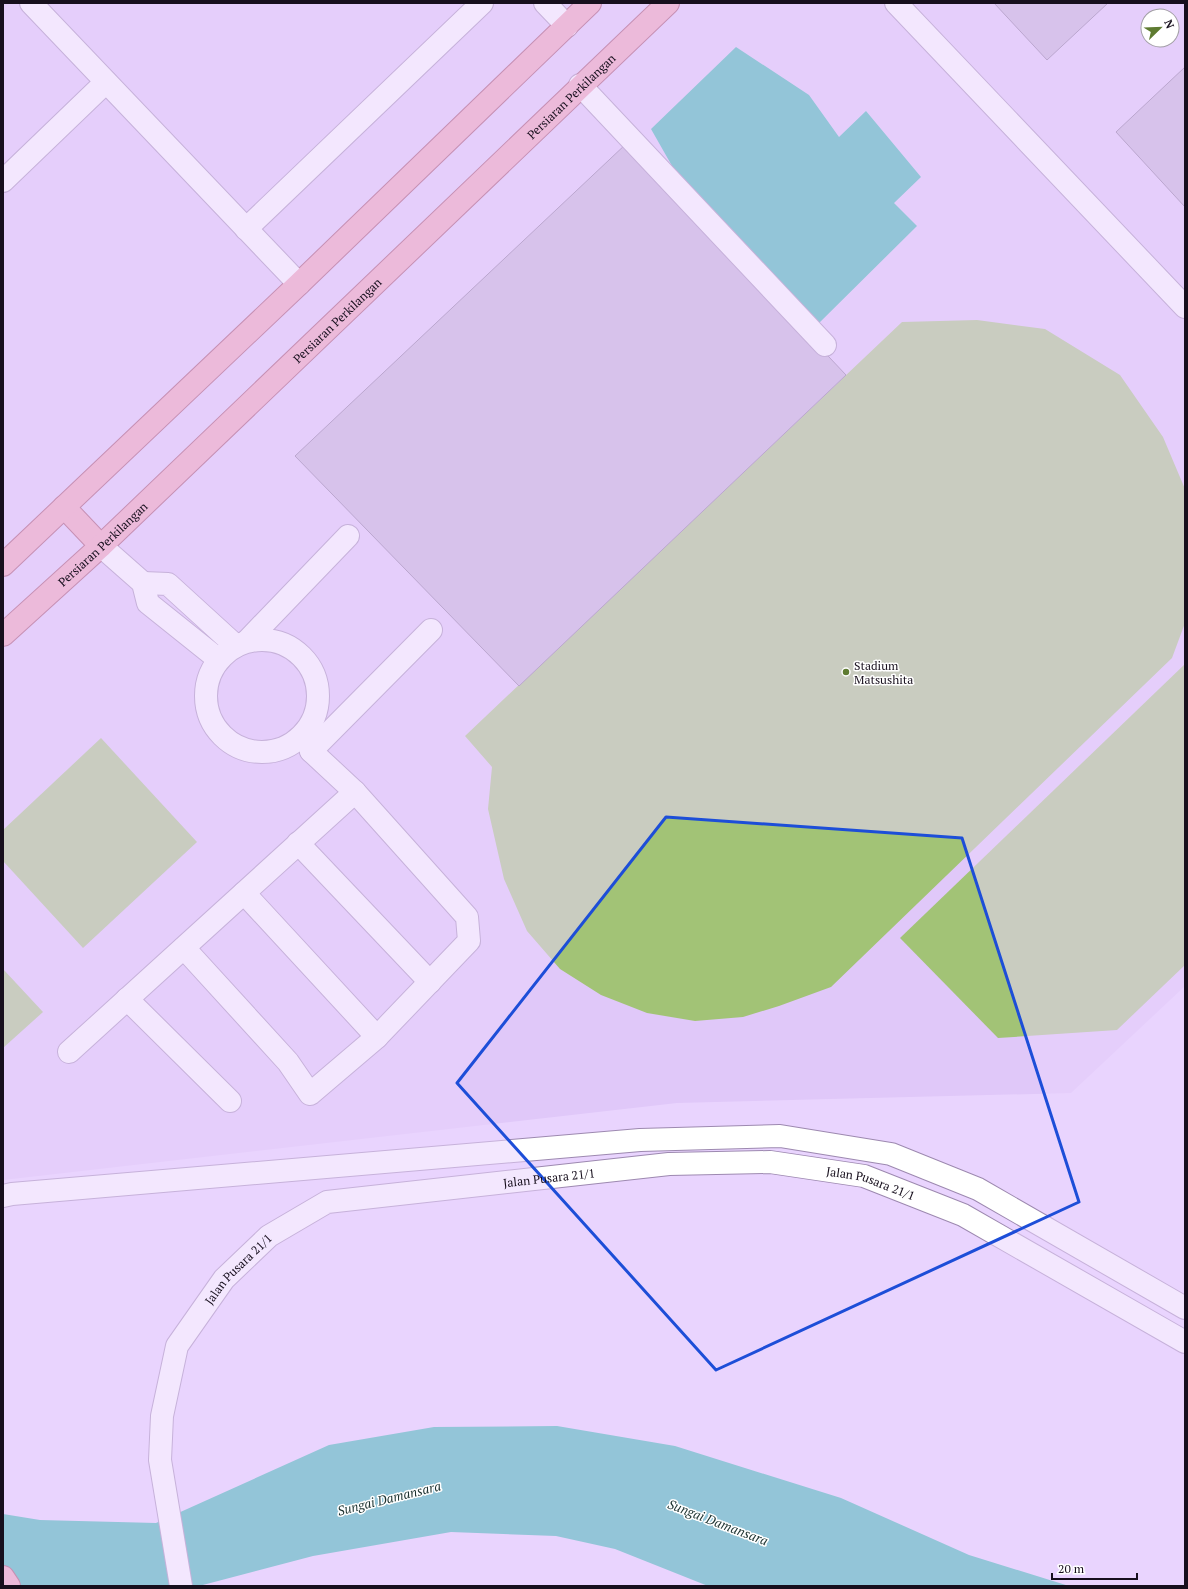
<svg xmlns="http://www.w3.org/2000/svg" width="1188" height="1589" font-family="'PT Serif',serif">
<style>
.built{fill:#e0c8f9;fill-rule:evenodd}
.green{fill:#a2c376}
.water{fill:#2ab4aa}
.building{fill:#c1add5;stroke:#837096}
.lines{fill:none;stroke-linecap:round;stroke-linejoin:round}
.minor-casing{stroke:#9d89b0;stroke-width:24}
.major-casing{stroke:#9c3f5b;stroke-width:24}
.minor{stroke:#fff;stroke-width:22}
.major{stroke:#ef9bb0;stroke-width:22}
.marked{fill:none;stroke:#1d4ed8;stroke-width:3;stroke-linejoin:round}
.poi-dot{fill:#5e7b31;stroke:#fff;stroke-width:1.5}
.labels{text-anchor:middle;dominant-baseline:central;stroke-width:3;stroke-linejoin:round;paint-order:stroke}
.street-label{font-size:12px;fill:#170f1d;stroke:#fff}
.poi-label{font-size:12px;fill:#170f1d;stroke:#fff;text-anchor:start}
.water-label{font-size:13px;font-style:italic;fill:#1a302e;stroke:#fff}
</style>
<rect width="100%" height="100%" fill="#e9d4fe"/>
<path class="built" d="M3 3H1185V986L1071 1093 677 1103 3 1180ZM1148 16H1172V40H1148Z"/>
<g class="green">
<path d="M977 320 1045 329 1120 375 1163 437 1185 489V623L1172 658 831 987 779 1006 743 1017 695 1021 647 1013 601 995 560 969 527 931 504 879 488 809 492 767 465 736 902 322Z"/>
<path d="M1185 664V965L1117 1030 998 1038 900 938Z"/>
<path d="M101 738 197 842 83 948 3 861V830Z"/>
<path d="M3 969 43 1012 3 1048Z"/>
</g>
<g class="water">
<path d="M736 47 809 95 839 137 866 111 921 177 894 203 917 226 813 329 684 187 651 129Z"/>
<path d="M557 1426 675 1446 841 1498 969 1555 1069 1586H708L615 1549 556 1536 451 1532 313 1556 199 1586H3V1514L40 1520 156 1523 329 1445 434 1427Z"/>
</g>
<g class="building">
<path d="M994 3H1108L1047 60Z"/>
<path d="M1185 67V207L1116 132Z"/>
<path d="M627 143 846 375 519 686 295 456Z"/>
</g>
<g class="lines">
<defs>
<g id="minor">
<path d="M31 3 299 284"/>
<path d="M545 3 567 26"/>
<path d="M896 3 1185 307"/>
<path d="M580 85 825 345"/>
<path d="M3 181 106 82"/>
<path d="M246 229 482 3"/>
<path d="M101 546 143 583 148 603 218 659"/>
<path d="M143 583 168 584 236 646"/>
<path d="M248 640 348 536"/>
<circle cx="262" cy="696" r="56"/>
<path d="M311 751 431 630"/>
<path d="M298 843 430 982"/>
<path d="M244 893 377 1037"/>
<path d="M184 948 288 1062 310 1094 377 1037 469 941 467 917 355 792 311 751 306 734"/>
<path d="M127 999 230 1101"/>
<path d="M69 1052 355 792"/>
<path d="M3 1196 12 1194 640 1140 780 1136 891 1154 978 1189 1185 1308"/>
<path id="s1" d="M181 1586 160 1460 162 1416 177 1346 224 1279 269 1236 327 1202 669 1164 770 1162 864 1176 963 1215 1185 1342"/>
</g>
<g id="major">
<path d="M64 507 101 546"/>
<path d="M3 565 299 284 590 3"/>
<path id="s2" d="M3 635 101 546 668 3"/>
<path d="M3 1577 9 1586"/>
</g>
</defs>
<use href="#minor" class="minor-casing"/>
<use href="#major" class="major-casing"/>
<use href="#minor" class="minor"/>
<use href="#major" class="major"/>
</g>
<path d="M0 0H1188V1589H0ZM666 817 962 838 1079 1202 716 1370 457 1083Z" fill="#e9d4fe" fill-opacity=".55" fill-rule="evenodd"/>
<path class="marked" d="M666 817 962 838 1079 1202 716 1370 457 1083Z"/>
<circle class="poi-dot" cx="846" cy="672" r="4"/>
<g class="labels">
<g class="street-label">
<text stroke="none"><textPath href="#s2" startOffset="783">Persiaran Perkilangan</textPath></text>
<text stroke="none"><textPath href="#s2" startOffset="459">Persiaran Perkilangan</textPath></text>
<text stroke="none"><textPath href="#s2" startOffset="135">Persiaran Perkilangan</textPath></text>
<text stroke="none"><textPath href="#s1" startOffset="678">Jalan Pusara 21/1</textPath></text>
<text stroke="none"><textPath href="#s1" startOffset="1003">Jalan Pusara 21/1</textPath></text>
<text stroke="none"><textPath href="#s1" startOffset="342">Jalan Pusara 21/1</textPath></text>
</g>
<g class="poi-label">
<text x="854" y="665">Stadium<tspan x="854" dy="14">Matsushita</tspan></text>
</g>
<g class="water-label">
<text transform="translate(389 1498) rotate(-14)">Sungai Damansara</text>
<text transform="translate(718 1522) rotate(21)">Sungai Damansara</text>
</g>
</g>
<rect width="1188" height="1589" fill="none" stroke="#170f1d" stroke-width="8"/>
<g transform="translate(1160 28) rotate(67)"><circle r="19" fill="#ffffff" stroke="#a29fa5"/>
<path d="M0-3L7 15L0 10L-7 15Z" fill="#5e7b31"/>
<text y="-6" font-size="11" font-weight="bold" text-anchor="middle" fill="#170f1d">N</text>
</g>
<path d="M1052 1573v6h85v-6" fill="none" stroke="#170f1d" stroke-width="2"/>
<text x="1058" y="1573" font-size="12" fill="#170f1d" stroke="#ffffff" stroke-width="3" paint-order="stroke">20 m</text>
</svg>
